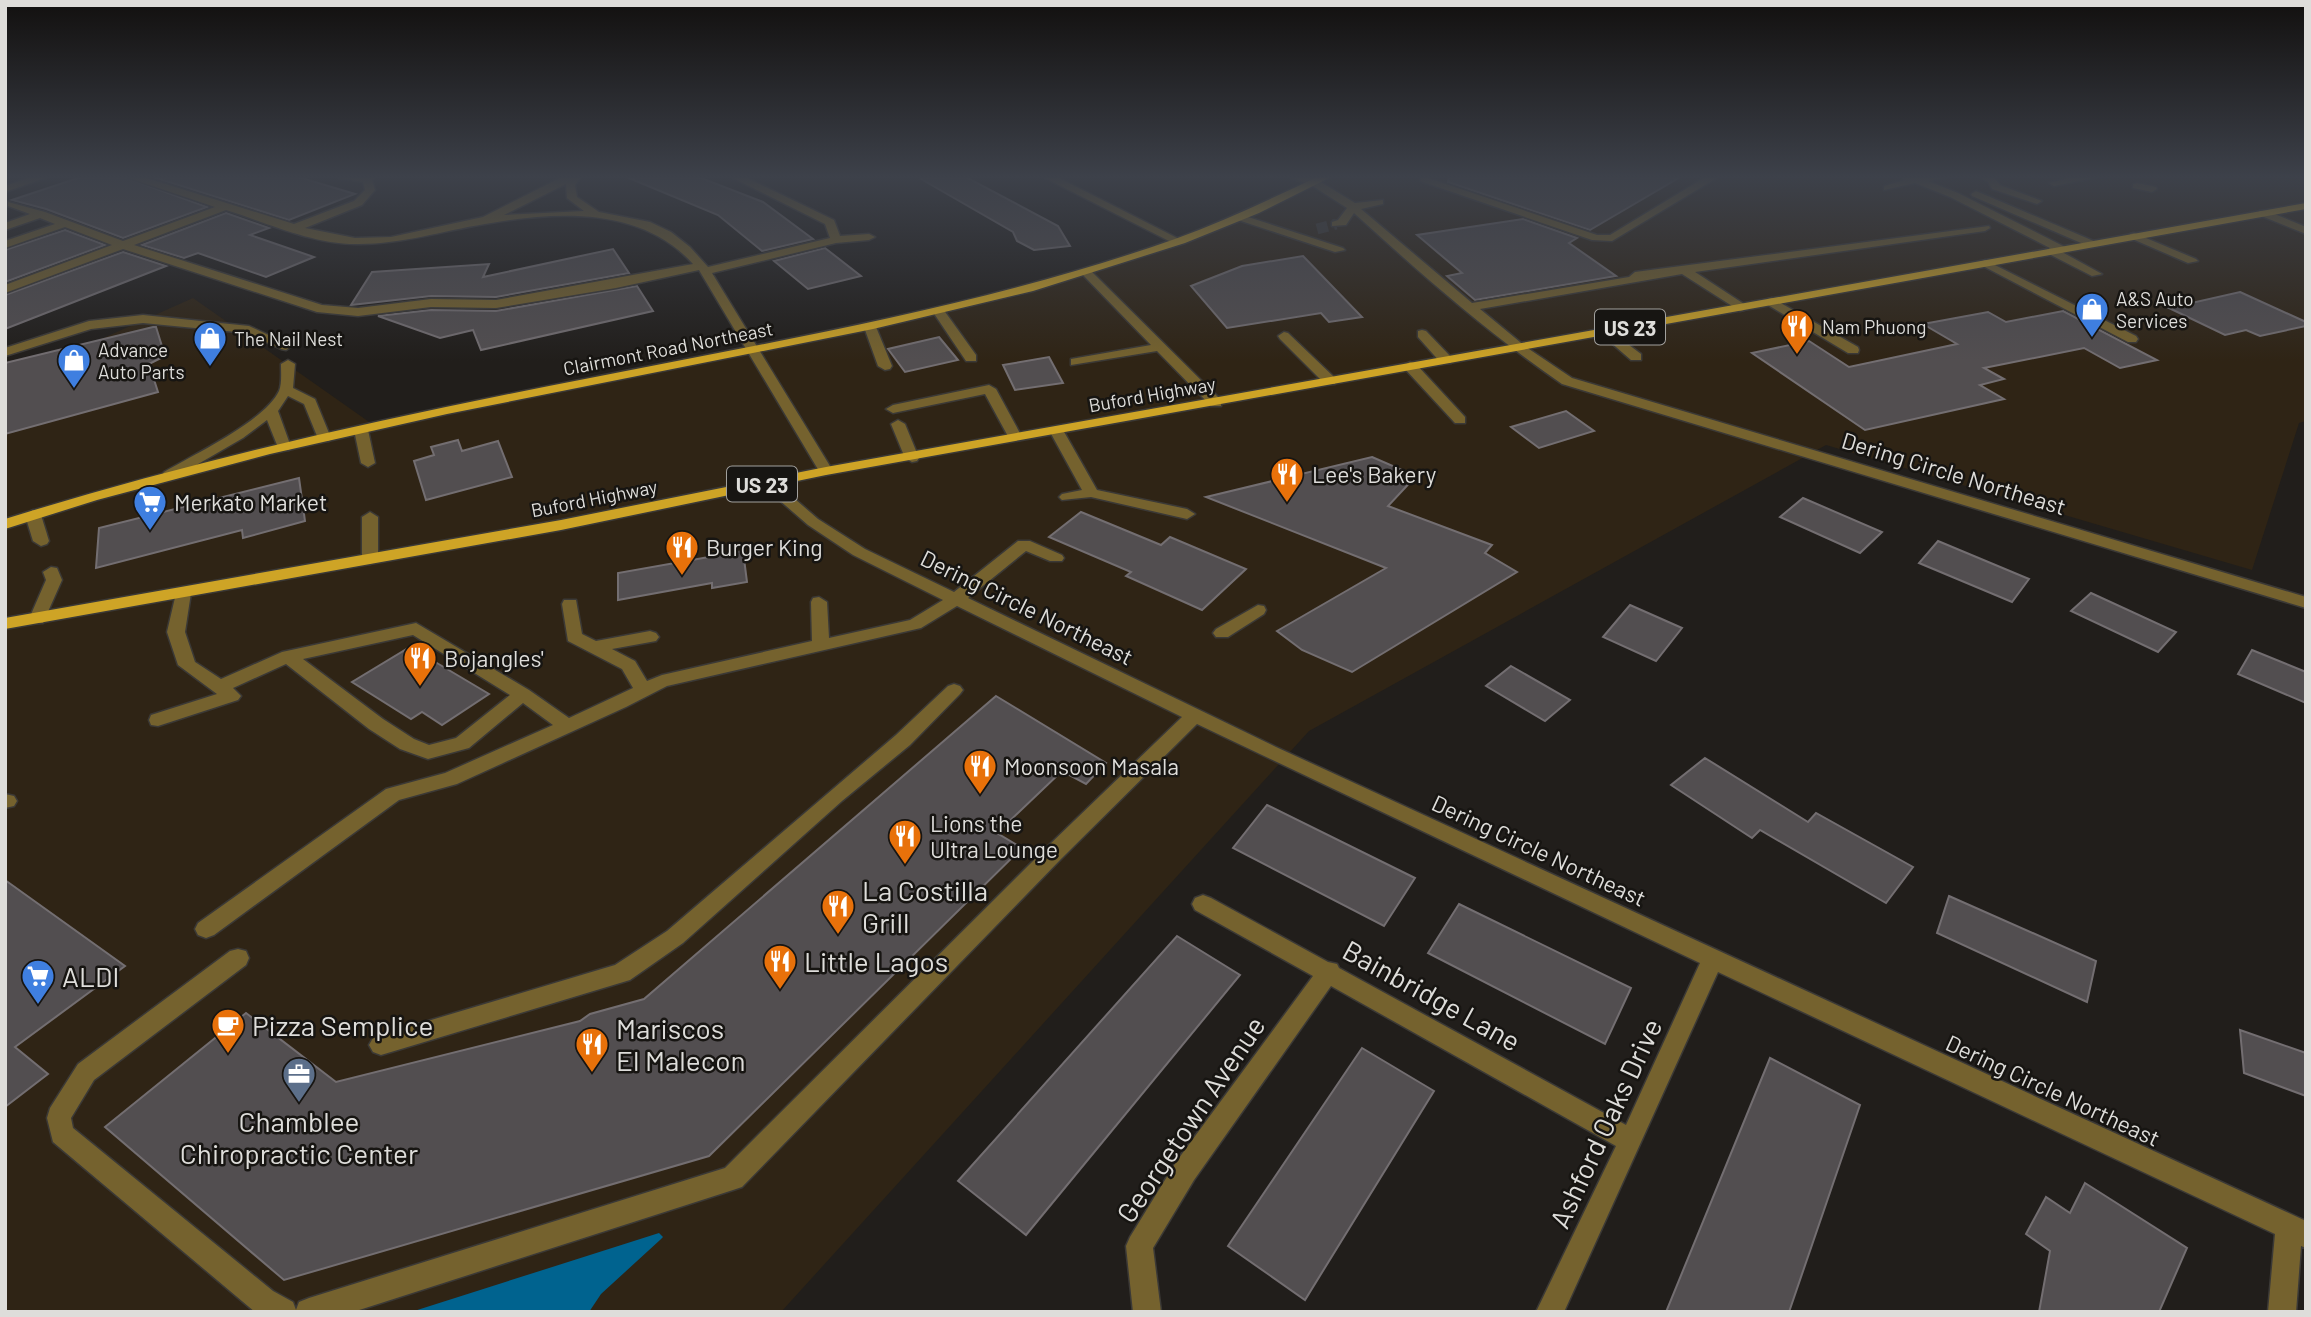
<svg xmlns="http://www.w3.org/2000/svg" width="2311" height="1317" font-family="Barlow,sans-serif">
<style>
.commercial{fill:#2f2415}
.water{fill:#00638f}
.building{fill:#524e50;stroke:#736e71;stroke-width:2}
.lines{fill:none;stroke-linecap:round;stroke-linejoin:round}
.minor-tunnel{stroke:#3d3b38;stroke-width:11;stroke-dasharray:11 6;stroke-linecap:butt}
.minor-casing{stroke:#3b3936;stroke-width:3}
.major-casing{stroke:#3b3936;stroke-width:3}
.minor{fill:#75622e;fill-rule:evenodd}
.major{fill:#cea426;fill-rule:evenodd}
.labels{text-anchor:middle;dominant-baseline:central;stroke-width:5;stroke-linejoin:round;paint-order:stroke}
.far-poi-label{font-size:19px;fill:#deddda;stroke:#171512;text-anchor:start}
.far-street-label{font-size:19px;fill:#deddda;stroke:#171512}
.shield{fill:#171512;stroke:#a2a19e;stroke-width:2}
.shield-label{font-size:21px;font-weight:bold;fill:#deddda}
.street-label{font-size:23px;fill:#deddda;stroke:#171512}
.poi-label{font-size:23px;fill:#deddda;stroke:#171512;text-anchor:start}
.near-poi-label{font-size:28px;fill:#deddda;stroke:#171512;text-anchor:start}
.near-street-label{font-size:28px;fill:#deddda;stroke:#171512}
</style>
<rect width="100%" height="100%" fill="#211e1b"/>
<path class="commercial" d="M1318 176H2306V421L2299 423 2252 570 1826 445 1309 731 781 1312H5V382L193 298 372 424 1020 296 1168 245Z"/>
<path class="water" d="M659 1233 663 1237 660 1240 601 1294 589 1312H411Z"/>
<g class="building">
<path d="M84 176H121L207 207 123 238 46 209 12 200Z"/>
<path d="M150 176H295L355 194 289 220Z"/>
<path d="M624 176H696L763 202 813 239 762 251 718 215Z"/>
<path d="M923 176H964L1058 226 1070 246 1034 250 1017 241 1013 232 921 179Z"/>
<path d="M1449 176H1682L1590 230 1448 182Z"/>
<path d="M226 213 269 228 250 235 314 257 266 277 198 253 184 258 142 245Z"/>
<path d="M1523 219 1577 238 1569 243 1616 276 1475 300 1447 276 1462 273 1417 235Z"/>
<path d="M65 230 105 245 5 282V250Z"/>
<path d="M825 248 861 276 808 289 774 261Z"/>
<path d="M613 249 629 273 496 297 431 296 351 305 372 272 489 264 483 277Z"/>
<path d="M123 252 166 266 5 329V295Z"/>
<path d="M1303 256 1362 317 1329 322 1321 313 1227 328 1191 286 1242 266Z"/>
<path d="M637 286 653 311 481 350 473 330 440 338 378 316 431 310 496 311Z"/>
<path d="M2240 292 2306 322V326L2260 336 2246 330 2225 335 2169 308Z"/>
<path d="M2063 311 2157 360 2120 368 2084 348 1984 368 2004 379 1980 385 2004 399 1865 430 1752 353 1809 341 1849 367 1957 344 1923 324 1988 312 2006 322Z"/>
<path d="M153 327H156L165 356 149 364 158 392 5 434V363Z"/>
<path d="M939 337 958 360 905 372 888 349Z"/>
<path d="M1049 357 1063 383 1015 390 1003 365Z"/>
<path d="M1566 411 1594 431 1539 448 1511 427Z"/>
<path d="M458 440 462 451 498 441 512 477 426 500 414 461 434 455 431 447Z"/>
<path d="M1372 457 1416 476 1388 506 1492 545 1485 553 1517 572 1352 672 1302 650 1277 631 1386 568 1206 497Z"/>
<path d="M299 478 305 521 243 538 242 530 96 568 99 528Z"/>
<path d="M1803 498 1882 532 1860 553 1780 517Z"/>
<path d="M1081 512 1161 545 1170 537 1246 569 1202 610 1126 576 1131 572 1049 537Z"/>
<path d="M1938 541 2029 579 2012 602 1919 563Z"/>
<path d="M743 551 747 582 712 588V583L618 600V573Z"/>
<path d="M2091 593 2176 632 2158 652 2071 611Z"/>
<path d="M1630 605 1682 628 1656 661 1603 637Z"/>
<path d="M410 647 489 694 442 725 422 712 411 719 352 682Z"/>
<path d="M2252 650 2306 672V703L2238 674Z"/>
<path d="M1511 666 1570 700 1545 721 1486 686Z"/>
<path d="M996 696 1106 763 1086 784 1062 771 997 833 1022 848 709 1156 284 1280 105 1127 246 1013 336 1082 580 1021 590 1014 644 999Z"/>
<path d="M1705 758 1808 822 1816 813 1913 867 1886 903 1760 830 1752 838 1671 785Z"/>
<path d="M1267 805 1415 878 1384 926 1233 848Z"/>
<path d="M5 880 125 966 15 1047 48 1074 5 1107Z"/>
<path d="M1949 896 2096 961 2087 1002 1937 933Z"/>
<path d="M1459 904 1631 988 1605 1044 1428 953Z"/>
<path d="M1177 936 1240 975 1026 1235 958 1181Z"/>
<path d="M2240 1030 2306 1053V1096L2244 1073Z"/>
<path d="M1362 1048 1434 1091 1305 1300 1228 1246Z"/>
<path d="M1770 1058 1860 1105 1789 1312H1666Z"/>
<path d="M2085 1183 2187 1248 2159 1312H2039L2050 1251 2026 1234 2046 1197 2070 1213Z"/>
</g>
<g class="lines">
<path class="minor-tunnel" d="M1317 229 1336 224"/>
<defs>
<g id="minor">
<path d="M34 176H51L5 192V186Z"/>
<path d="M123 176H140L294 224 354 201 365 190 363 182 330 176H377L372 180 375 190 362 205 305 228 355 238 391 237 483 217 564 176H582L575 185 577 197 599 212 650 222 671 232 690 247 708 267 830 238 825 224 729 176H743L834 220 840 236 869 234 875 237 869 240 836 243 712 273 833 471 826 475 819 471 699 270 616 288 496 308 431 307 358 316 317 312 123 249 5 293V285L112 245 65 227 5 248V241L55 224 40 218 5 230V223L30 214 8 206V202L45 212 123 241 215 207ZM566 184 567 198 584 211 504 215ZM226 210C268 223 314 245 359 244 402 244 442 231 485 224 556 211 641 206 693 264L496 300 431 299 358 308 322 305 134 245Z"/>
<path d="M1041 176H1055L1183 241 1173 243Z"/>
<path d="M1287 176H1304L1319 181 1355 203 1383 200V204L1361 209 1472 303 1629 277 1635 272 1989 226 1990 228 1985 231 1695 272 1744 304V310L1740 311 1682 274 1480 309 1526 347 1572 378 2306 597V608L1562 384C1489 334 1421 274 1354 213L1346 225 1332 226V222L1338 220 1347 208 1311 185Z"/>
<path d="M1422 176 1597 235H1610L1707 176H1720L1612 241 1592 240 1420 181Z"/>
<path d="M1900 176H1954L1928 181 1958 193 2065 247 2067 249 2062 252 2102 274 2092 276 2047 253 2045 251 2050 248 1950 197 1915 183 1884 190V186L1905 180Z"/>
<path d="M1978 176H1993L2000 185 2042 201 2037 204 1992 189 1988 182Z"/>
<path d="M2076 176H2103L2054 186 2049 183Z"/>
<path d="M2137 183 2156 187 2157 189 2152 192 2133 188V184Z"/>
<path d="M1976 191 2096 242 2098 244 2088 246 1972 196 1971 194Z"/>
<path d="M2259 211H2267L2306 227V234L2259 215Z"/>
<path d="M1242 215 1343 248 1345 250 1335 252 1238 220 1237 218Z"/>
<path d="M2134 233 2196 259 2198 261 2188 263 2130 238V234Z"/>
<path d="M1985 260 2136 336 2138 339 2136 342H2128L1981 265 1979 263Z"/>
<path d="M1087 270 1091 271 1221 400V406H1211L1157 351 1071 365V359L1151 345 1083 275 1081 273Z"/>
<path d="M1772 298 1858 347 1859 350 1858 353H1848L1768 305V299Z"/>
<path d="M939 308 943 309 976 355V361H966L933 312Z"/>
<path d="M143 315 249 326 292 346 286 350 281 349 247 333 143 323 91 329 5 356V348L89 321Z"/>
<path d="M870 323 876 327 892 366 890 369 885 370 878 366 864 327Z"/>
<path d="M1605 327 1641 354V360H1631L1601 334 1599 331Z"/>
<path d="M1422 330 1426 331 1451 357V363H1441L1418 337V331Z"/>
<path d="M1284 332 1288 333 1335 378V384H1325L1280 339 1278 336Z"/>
<path d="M288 360 295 364 293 388 315 399 331 438 329 441H319L304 404 288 396 278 411 291 447 289 450H279L267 420 243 438 174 478H164L162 475 164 472C193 455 265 421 279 391 282 384 281 372 281 364Z"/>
<path d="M1410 362 1415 363 1465 417V423H1455L1405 369 1403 366Z"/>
<path d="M989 385 996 389 1022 437 1020 440H1010L985 394 893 413 886 409 893 405Z"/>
<path d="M898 420 905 424 919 458 917 461 912 462 905 458 891 424Z"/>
<path d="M361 426 368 430 375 463 368 467 361 463 354 430Z"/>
<path d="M1056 426 1063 430 1097 490 1187 509 1195 514 1187 519 1091 497 1062 500 1059 497 1062 494 1082 490 1049 430Z"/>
<path d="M768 479 773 480 818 519 865 549 954 592 1018 541H1030L1062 555 1064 558 1062 561H1050L1026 551 968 598 1276 747 2306 1221V1248L2301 1246 2296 1312H2268L2275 1234 1718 972 1564 1312H1536L1616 1146 1331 986 1194 1180 1153 1248 1161 1312H1133L1126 1246 1130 1237 1176 1162 1313 976 1195 910 1192 904 1195 898 1203 895 1211 898 1328 962 1337 964 1339 968 1626 1125 1700 963 1197 724 1061 859 742 1187 733 1190 353 1312H255L53 1142 47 1118 50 1108 78 1064 230 951 238 949 246 951 249 958 246 965 94 1080 71 1118 73 1128 273 1291 293 1302 296 1310 299 1302 309 1298 725 1168 1047 847 1182 717 957 606 921 628 667 686 626 707 457 784 399 800 214 935 206 938 198 935 195 929 198 923 386 789 445 773 553 725 523 703 469 748 428 759 400 749 369 729 286 664 233 688 241 696 238 700 158 726 151 725 149 720 151 715 217 694 178 665 167 632 177 589H189L191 593 185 632 195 662 221 679 282 652 416 623 529 690 569 718 633 688 622 669 568 641 562 604 564 600H576L582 634 596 641 650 631 656 633 659 637 656 641 612 649 635 661 647 681 662 675 812 641 811 602 813 598 819 597 827 602 829 638 910 620 943 600 853 555 808 525 763 486 761 483 763 480ZM413 635 510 695 456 738 429 745 414 739 383 719 303 659Z"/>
<path d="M33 510 41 515 49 541 47 544 41 546 33 541 25 515Z"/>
<path d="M370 512 378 517V559L370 564 362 559V517Z"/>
<path d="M51 567 57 568 62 580 43 623H31L29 619 46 580 43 572Z"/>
<path d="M1258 605 1264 606 1266 610 1264 614 1228 637H1216L1213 633 1216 629Z"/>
<path d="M954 684 960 686 963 690 960 694 910 745 842 801 683 943 630 980 381 1055 373 1052 369 1045 373 1038 381 1035 615 965 667 931 896 735 948 686Z"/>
<path d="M5 794 14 796 17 801 14 806 5 808Z"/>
</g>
<g id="major">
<path d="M1319 176H1333L1259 213 1185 243 1033 291 873 329 447 414 270 454 97 500 5 529V519C197 459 393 416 590 378 786 339 985 306 1175 239 1224 221 1271 199 1319 176Z"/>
<path d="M2306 203V209L826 475 561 530 5 629V618L561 520 826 467Z"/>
</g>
</defs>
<use href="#minor" class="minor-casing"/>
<use href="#major" class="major-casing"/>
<use href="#minor" class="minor"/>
<use href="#major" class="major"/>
</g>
<linearGradient id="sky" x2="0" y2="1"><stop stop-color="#12100f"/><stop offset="0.49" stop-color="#3d414a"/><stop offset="1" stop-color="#3d414a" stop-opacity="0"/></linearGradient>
<rect width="2311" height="361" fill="url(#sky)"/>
<defs>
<symbol id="shop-pin" viewBox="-11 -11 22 30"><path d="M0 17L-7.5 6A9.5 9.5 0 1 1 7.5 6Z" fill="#3f7fe0" stroke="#171512"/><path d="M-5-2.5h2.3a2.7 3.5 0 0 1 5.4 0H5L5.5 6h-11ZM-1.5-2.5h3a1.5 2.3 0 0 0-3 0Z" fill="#fff"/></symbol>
<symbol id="restaurant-pin" viewBox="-11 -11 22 30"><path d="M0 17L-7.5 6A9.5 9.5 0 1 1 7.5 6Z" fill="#e8710a" stroke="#171512"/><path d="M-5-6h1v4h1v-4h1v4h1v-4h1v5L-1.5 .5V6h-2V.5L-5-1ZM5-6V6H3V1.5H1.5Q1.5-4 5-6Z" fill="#fff"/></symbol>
<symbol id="supermarket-pin" viewBox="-11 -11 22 30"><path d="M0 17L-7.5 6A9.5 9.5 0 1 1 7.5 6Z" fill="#3f7fe0" stroke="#171512"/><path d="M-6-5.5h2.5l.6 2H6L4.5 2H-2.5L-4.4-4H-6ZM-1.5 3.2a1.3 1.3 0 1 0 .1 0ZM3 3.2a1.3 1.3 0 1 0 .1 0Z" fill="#fff"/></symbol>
<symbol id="cafe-pin" viewBox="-11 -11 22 30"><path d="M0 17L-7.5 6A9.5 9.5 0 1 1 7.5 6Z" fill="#e8710a" stroke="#171512"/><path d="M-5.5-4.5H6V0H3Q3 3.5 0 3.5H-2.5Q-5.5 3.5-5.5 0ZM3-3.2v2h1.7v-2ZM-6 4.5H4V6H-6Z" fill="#fff"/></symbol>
<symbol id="office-pin" viewBox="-11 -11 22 30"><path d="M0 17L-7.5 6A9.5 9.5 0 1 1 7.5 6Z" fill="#5c6f8a" stroke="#171512"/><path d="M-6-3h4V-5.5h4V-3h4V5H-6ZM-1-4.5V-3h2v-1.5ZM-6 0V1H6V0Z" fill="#fff"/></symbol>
</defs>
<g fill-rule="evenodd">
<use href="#shop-pin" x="2073" y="290" width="38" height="52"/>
<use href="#restaurant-pin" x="1778" y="307" width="38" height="52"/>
<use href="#shop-pin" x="191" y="319" width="38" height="52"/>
<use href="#shop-pin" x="55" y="341" width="38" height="52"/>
<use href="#restaurant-pin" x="1268" y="455" width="38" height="52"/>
<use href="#supermarket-pin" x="131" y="483" width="38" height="52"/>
<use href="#restaurant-pin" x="663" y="528" width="38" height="52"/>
<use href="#restaurant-pin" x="401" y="639" width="38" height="52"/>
<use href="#restaurant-pin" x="961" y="747" width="38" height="52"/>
<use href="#restaurant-pin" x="886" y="817" width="38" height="52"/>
<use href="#restaurant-pin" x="819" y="887" width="38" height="52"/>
<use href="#restaurant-pin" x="761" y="942" width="38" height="52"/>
<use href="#supermarket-pin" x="19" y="957" width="38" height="52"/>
<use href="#cafe-pin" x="209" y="1006" width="38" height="52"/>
<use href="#restaurant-pin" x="573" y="1025" width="38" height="52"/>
<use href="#office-pin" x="280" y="1055" width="38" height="52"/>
</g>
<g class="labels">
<g class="far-poi-label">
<text x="2116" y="298">A&amp;S Auto<tspan x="2116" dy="22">Services</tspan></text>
<text x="1822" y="326">Nam Phuong</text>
<text x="234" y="338">The Nail Nest</text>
<text x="98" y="349">Advance<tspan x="98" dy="22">Auto Parts</tspan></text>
</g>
<g class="far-street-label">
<text transform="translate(668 348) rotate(-11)">Clairmont Road Northeast</text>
<text transform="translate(1152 394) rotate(-10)">Buford Highway</text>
<text transform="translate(594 498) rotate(-11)">Buford Highway</text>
</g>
<g class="shield">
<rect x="1595" y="309.5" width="70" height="35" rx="5"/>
<rect x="727" y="466.5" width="70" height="35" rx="5"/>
</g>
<g class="shield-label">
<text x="1630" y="327">US 23</text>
<text x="762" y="484">US 23</text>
</g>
<g class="street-label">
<text transform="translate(1954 473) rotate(17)">Dering Circle Northeast</text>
<text transform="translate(1027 607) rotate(26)">Dering Circle Northeast</text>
<text transform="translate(1539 850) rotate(25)">Dering Circle Northeast</text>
<text transform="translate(2053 1090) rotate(25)">Dering Circle Northeast</text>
</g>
<g class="poi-label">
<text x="1312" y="474">Lee's Bakery</text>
<text x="174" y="502">Merkato Market</text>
<text x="706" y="547">Burger King</text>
<text x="444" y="658">Bojangles'</text>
<text x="1004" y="766">Moonsoon Masala</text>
<text x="930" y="823">Lions the<tspan x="930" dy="26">Ultra Lounge</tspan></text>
</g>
<g class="near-poi-label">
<text x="862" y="890">La Costilla<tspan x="862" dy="32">Grill</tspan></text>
<text x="804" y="961">Little Lagos</text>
<text x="62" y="976">ALDI</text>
<text x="252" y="1025">Pizza Semplice</text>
<text x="616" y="1028">Mariscos<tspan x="616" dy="32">El Malecon</tspan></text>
<text x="299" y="1121" text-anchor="middle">Chamblee<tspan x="299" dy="32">Chiropractic Center</tspan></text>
</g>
<g class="near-street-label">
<text transform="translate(1432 995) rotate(29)">Bainbridge Lane</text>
<text transform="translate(1190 1119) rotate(-56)">Georgetown Avenue</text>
<text transform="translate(1605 1123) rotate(-65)">Ashford Oaks Drive</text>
</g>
</g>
<rect width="2311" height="1317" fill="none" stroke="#deddda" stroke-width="14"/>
</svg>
